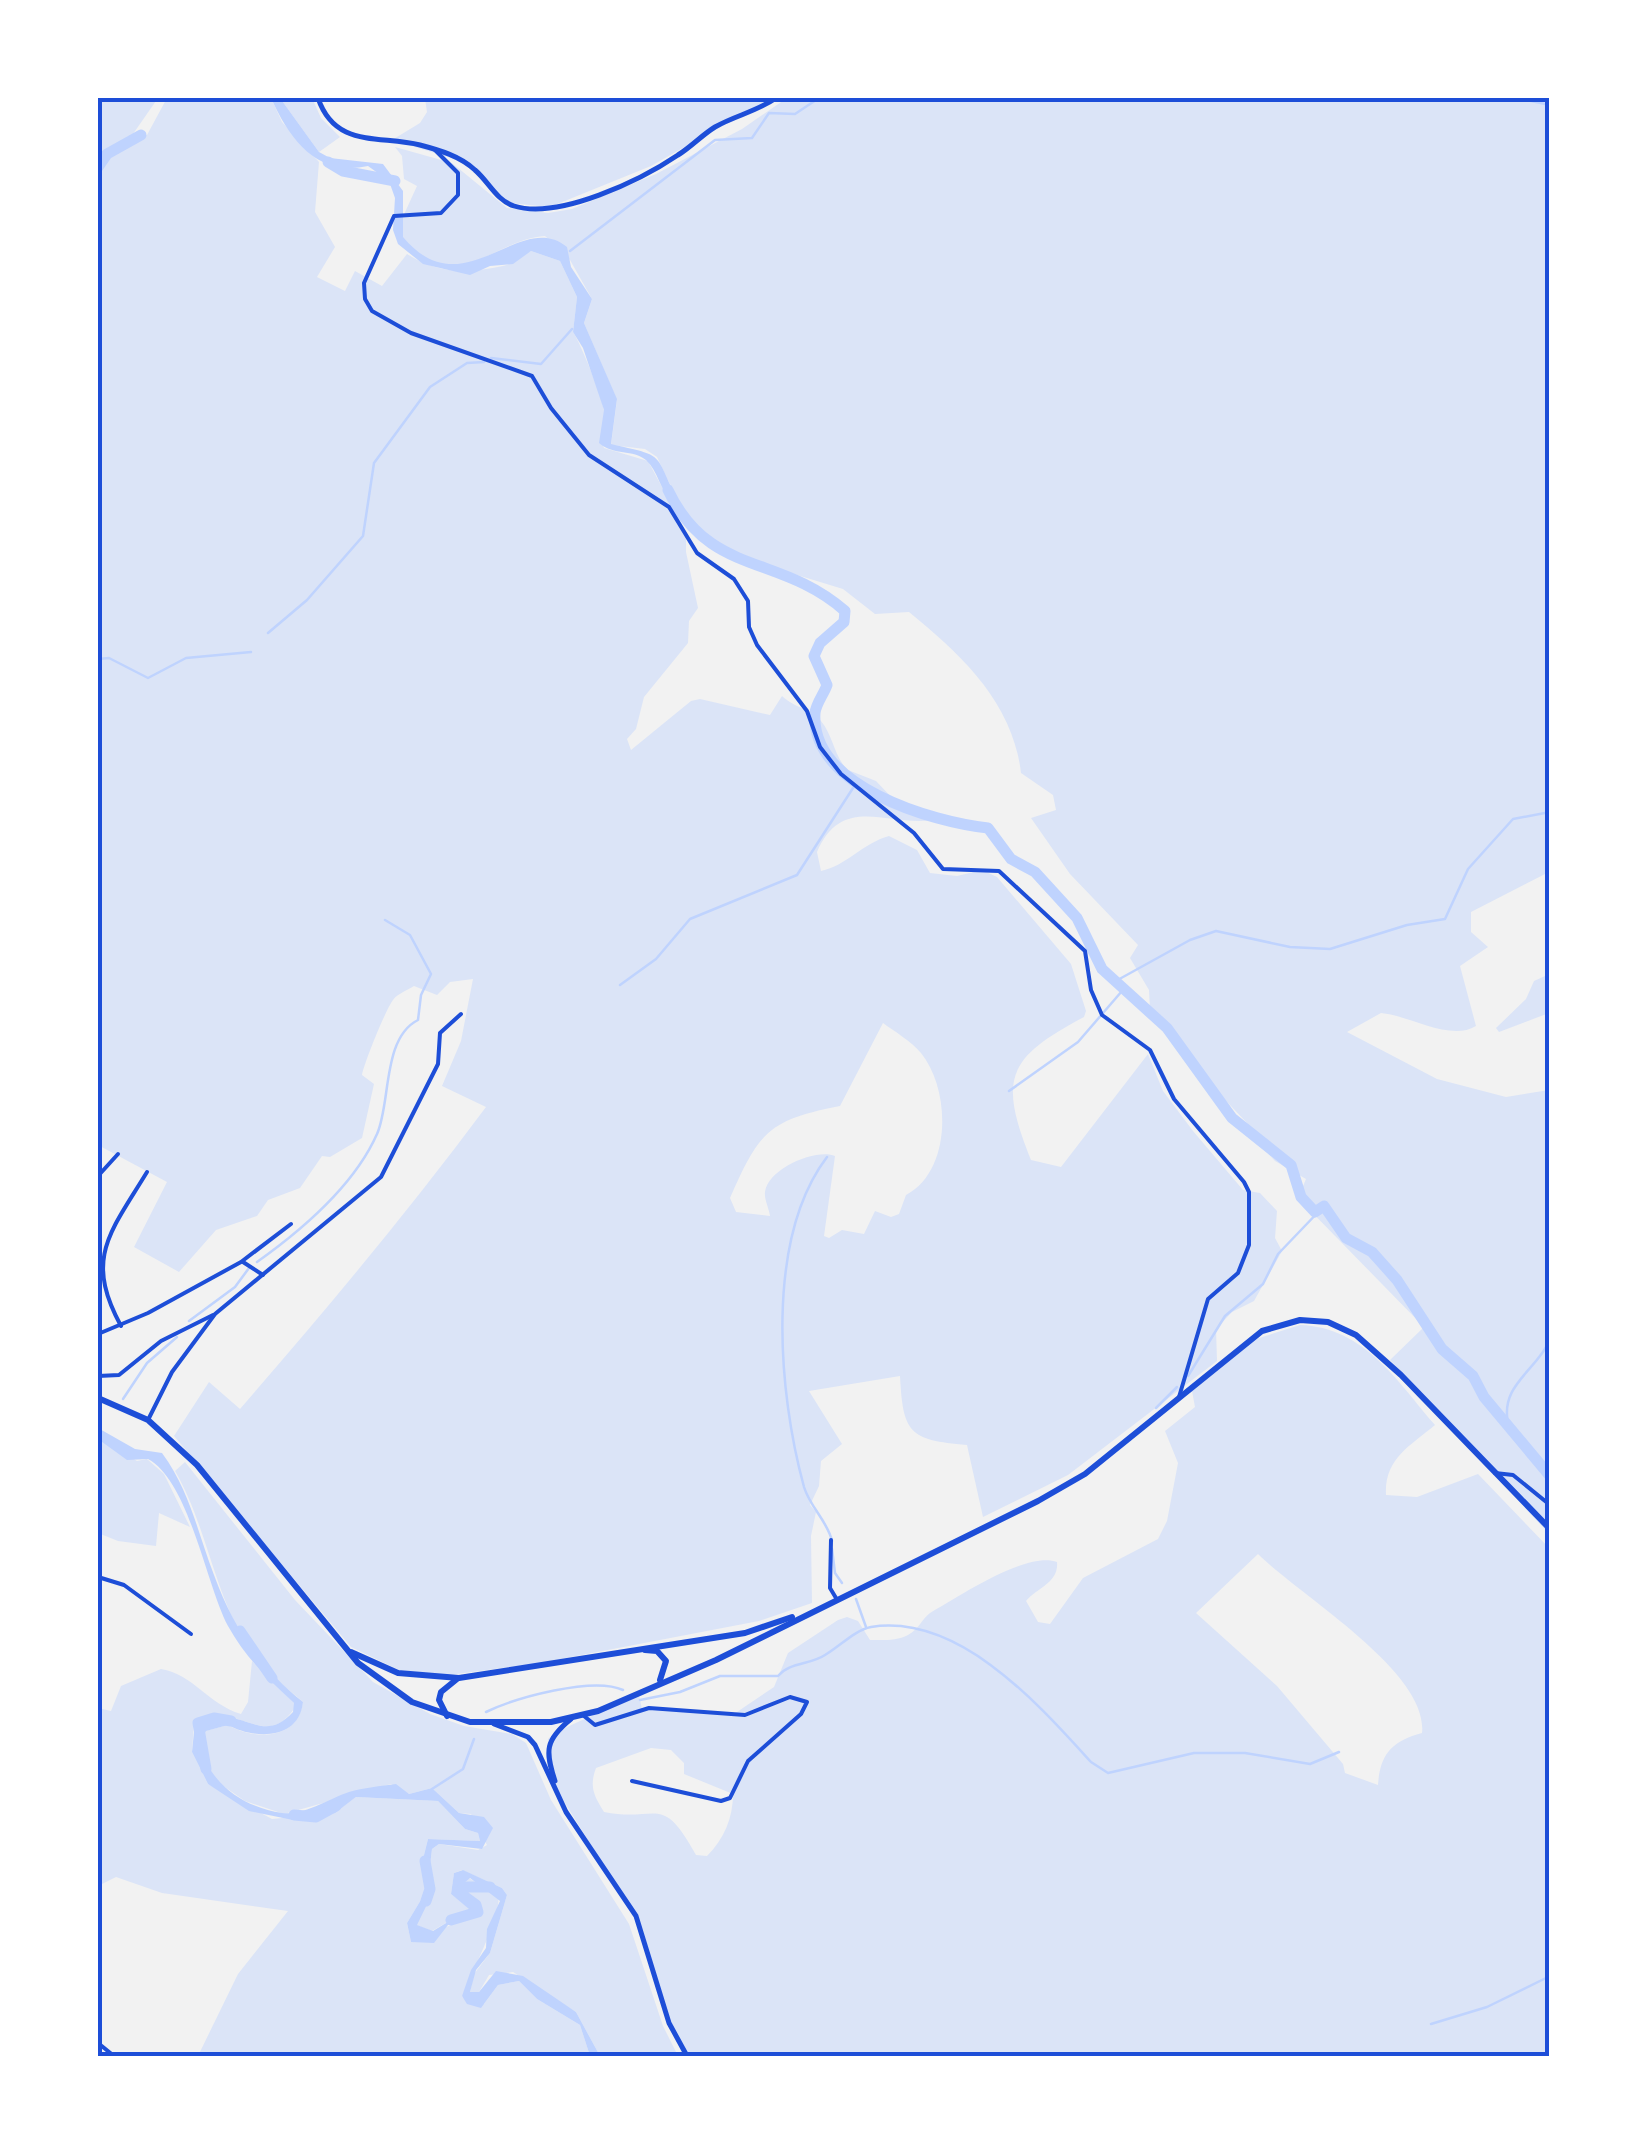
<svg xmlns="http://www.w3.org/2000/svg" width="1647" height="2154" font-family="'Titillium Web',sans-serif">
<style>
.green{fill:#dbe4f7;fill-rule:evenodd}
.water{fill:#bfd3fe}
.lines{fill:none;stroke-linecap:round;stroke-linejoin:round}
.stream{stroke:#bfd3fe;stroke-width:2.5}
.river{stroke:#bfd3fe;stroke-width:11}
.minor{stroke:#1d4ed8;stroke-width:4}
.tertiary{stroke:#1d4ed8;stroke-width:5}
.secondary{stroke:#1d4ed8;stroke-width:5}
.primary{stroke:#1d4ed8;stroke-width:6}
.neatline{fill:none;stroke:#1d4ed8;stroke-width:4}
</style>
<rect width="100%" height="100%" fill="#f2f2f2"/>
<g class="green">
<path d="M98 98H158L133 134 147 135 167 98H271L282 122 319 162 315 212 335 247 317 277 345 291 355 271 382 286 407 254C440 275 468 273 503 266 513 264 522 255 531 251L560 261 577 297 573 332C581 344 605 403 605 417 604 431 599 434 604 448L648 461 686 532V552L698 608 689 621 688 643 644 697 636 729 627 739 631 750 691 701 700 699 770 715 782 696C796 709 810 708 821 721 833 735 834 757 848 770L876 781 897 803 918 808 932 820C889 827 842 793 817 852L821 871C846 866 863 843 889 836L917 850 930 873 957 876 982 870 997 877 1071 964 1086 1011 1084 1017C1007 1058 998 1078 1031 1160L1061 1167 1148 1054 1163 1091 1193 1131 1243 1190 1260 1193 1277 1211 1275 1238 1282 1251 1254 1301 1232 1312 1216 1329 1217 1361 1068 1475 983 1517 967 1445C909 1440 903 1433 900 1376L809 1391 842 1444 821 1461 819 1486 810 1505 816 1512 811 1536 812 1603 759 1621 540 1663 449 1675 399 1670 351 1647 174 1436 209 1382 240 1409C325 1311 408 1212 486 1107L442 1086 461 1041 473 979 450 982 437 995 414 986C408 990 397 994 393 1000 386 1009 364 1063 362 1075L374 1084 362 1138 330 1157 322 1156 300 1188 268 1200 257 1216 216 1230 179 1272 134 1247 167 1182 98 1145ZM883 1023C894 1031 912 1042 921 1053 951 1090 952 1171 906 1195L899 1214 891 1217 875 1211 864 1234 842 1230 829 1238 824 1236 835 1156C817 1148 768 1168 765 1192 764 1199 769 1208 770 1216L736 1212 730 1198C759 1132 768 1120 840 1106Z"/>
<path d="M280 98H312L321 118 340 137 319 152Z"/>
<path d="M425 98H771L651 166 550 207 509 203 461 161 392 140 420 123 427 112Z"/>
<path d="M787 98H1549V872L1471 912V932L1488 947 1460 966 1476 1026C1450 1042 1409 1015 1381 1013L1347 1032 1437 1079 1506 1097 1549 1090V1534L1390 1360 1424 1327 1298 1198 1306 1179 1275 1161 1261 1146 1247 1123 1196 1069 1178 1038 1150 1010 1149 990 1130 958 1138 945 1070 874 1031 818 1056 810 1053 795 1021 773C1013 703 962 655 909 612L875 614 843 589 732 555 684 514 657 457 645 449 611 445 617 400 584 323 592 299 570 260 545 236C493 239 456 300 403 238L401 221 417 186 404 179 402 156 395 147 452 163 507 208 548 213 572 209 656 174 742 129Z"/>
<path d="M1549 964V1013L1499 1032 1496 1028 1526 999 1534 981 1545 976Z"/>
<path d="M1300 1325C1364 1327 1397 1381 1435 1425 1410 1446 1384 1459 1386 1495L1417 1497 1478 1474 1549 1548V2056H687L667 2015 642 1927 555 1787 548 1739C559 1727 619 1706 639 1696L642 1709 734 1714 774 1687 788 1653 838 1620 847 1617 858 1621 870 1640C883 1640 897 1641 908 1635 918 1630 922 1619 930 1613 958 1597 1026 1551 1057 1562 1059 1583 1037 1588 1026 1601L1038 1622 1050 1624 1083 1578 1158 1539 1167 1521 1178 1463 1165 1431 1195 1407 1192 1391 1256 1339ZM1258 1554C1299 1595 1429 1672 1422 1733 1392 1741 1380 1754 1378 1785L1345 1773 1343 1764 1277 1686 1196 1613ZM651 1748 671 1750 684 1763V1774L733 1794C733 1818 724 1839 707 1856L696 1855C661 1791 658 1823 604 1812 594 1796 589 1787 596 1768Z"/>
<path d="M98 1439 137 1461 147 1459 164 1474 190 1527 159 1513 156 1546 118 1541 98 1533Z"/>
<path d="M185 1462 295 1600 373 1682 430 1714 464 1726 512 1734 526 1743 551 1800 629 1924 663 2026 678 2056H600L576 2012 513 1972 489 1975 479 1992H470L474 1974 490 1953 507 1895 502 1888 462 1870 454 1873 451 1894 470 1909 432 1931 416 1925 431 1888 428 1884 432 1849 439 1844 478 1850 487 1845 471 1814 459 1813 432 1788 409 1794 391 1784 284 1814 245 1801 216 1781 206 1765 200 1740 205 1731 228 1725C253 1740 298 1741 303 1702 286 1687 265 1672 252 1653 214 1597 208 1528 175 1471Z"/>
<path d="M252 1661 294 1703V1709C272 1740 254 1721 228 1717 218 1716 204 1721 194 1722L192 1752 208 1784 272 1819 334 1813 356 1797 438 1801 465 1829 478 1833 480 1841 428 1839 423 1859 425 1893 407 1923 411 1942 472 1916 464 1883 467 1877 498 1895C503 1913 470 1975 462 1997L484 2004 498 1985 519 1981 537 1999 580 2025 590 2056H198L238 1974 288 1911 162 1893 116 1877 98 1886V1708L111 1711 121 1686 161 1669C193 1674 208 1704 241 1714L248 1702Z"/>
</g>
<g class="water">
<path d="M271 98H280L319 152 330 158 383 164 403 191V237C464 310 519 208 567 247L571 267 592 299 584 323 617 399 611 444C667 457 653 451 678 501L673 504C661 492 658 471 646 460 633 449 614 456 599 443L604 410 583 348 573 332 577 297 560 261 531 251 513 264 490 266 470 275 423 264 398 244 393 230 395 198 389 181 368 166C317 177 290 140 271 98Z"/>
<path d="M98 1428 135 1449 162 1453C190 1491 197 1531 214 1575 233 1627 260 1668 303 1702 299 1741 253 1739 228 1725L206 1731 200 1740C206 1782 242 1807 282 1813 304 1816 330 1798 349 1792 363 1788 381 1786 396 1784L409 1794 432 1788 459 1813 484 1817 493 1828 482 1849 439 1844 432 1849 428 1883 433 1892 417 1925 433 1931 469 1909 451 1894 454 1873 463 1870 502 1888 507 1895 490 1953 476 1970 470 1992H479L496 1971 523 1976 576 2012 600 2056H590L580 2025 537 1999 519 1981 498 1985 481 2008 467 2004 462 1996 471 1970 486 1948 487 1929 500 1901 470 1878 464 1883 476 1913 448 1925 434 1943 411 1942 407 1923 425 1893 423 1859 428 1839 480 1841 478 1833 465 1829 438 1801 356 1797 335 1813 293 1820 249 1811 208 1784 192 1752 195 1722C204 1721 217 1716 227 1717 253 1720 268 1739 293 1712L294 1703C269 1680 245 1657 228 1626 206 1584 189 1481 148 1459L127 1460 98 1439Z"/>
</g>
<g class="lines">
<g class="stream">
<path d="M1461 98H1467"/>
<path d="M1517 98 1550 105"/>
<path d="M570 251 715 140 752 138 769 113 795 114 819 98"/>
<path d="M491 358 541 364 572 329"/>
<path d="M268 633 307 600 363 536 374 463 430 387 467 363 484 362"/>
<path d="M98 659 109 658 148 678 186 658 251 652"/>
<path d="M1114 982 1190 940 1216 931 1290 947 1330 949 1407 925 1445 919 1468 869 1513 819 1550 812"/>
<path d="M620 985 656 959 690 919 797 875 853 788"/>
<path d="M1009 1091 1078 1042 1122 991"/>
<path d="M827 1157C765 1239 778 1392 804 1487 810 1507 828 1522 832 1541"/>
<path d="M257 1262C302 1230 354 1186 377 1134 391 1103 382 1038 418 1020L421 995 431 974 410 935 385 920"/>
<path d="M189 1321 235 1287 249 1268"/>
<path d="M1188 1376 1225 1316 1263 1284 1278 1254 1324 1206"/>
<path d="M123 1399 147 1363 177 1337"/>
<path d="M1156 1408 1177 1387"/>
<path d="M1508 1423C1500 1385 1536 1371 1550 1340"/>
<path d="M832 1549 835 1573 842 1583"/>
<path d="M856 1599 866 1627"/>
<path d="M640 1700 680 1692 720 1676H778C790 1662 810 1665 825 1655 839 1647 855 1630 871 1627 959 1613 1039 1705 1091 1762L1108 1773 1194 1753H1245L1310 1764 1339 1752"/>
<path d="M486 1712C515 1698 593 1676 623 1690"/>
<path d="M432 1789 463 1769 474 1739"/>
<path d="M1431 2024 1487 2007 1550 1976"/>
</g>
<g class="river">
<path d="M328 162 343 171 395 181"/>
<path d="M98 167 107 154 141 135"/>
<path d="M668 490C709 577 779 553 845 611L844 622 820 643 814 656 827 685C824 694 816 703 815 713 810 787 933 822 988 828L1011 859 1035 872 1077 918 1102 969 1167 1028 1232 1118 1291 1165 1301 1197 1315 1212 1324 1206 1346 1238 1372 1252 1397 1280 1442 1349 1473 1376 1484 1397 1550 1476"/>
<path d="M240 1631 272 1678"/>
<path d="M206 1769 198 1723 214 1718 231 1721"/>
<path d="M294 1815 316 1817 336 1806"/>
<path d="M425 1861 430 1889 426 1901"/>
<path d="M451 1920 478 1912 476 1905 461 1894 463 1887H490"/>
</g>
<g class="minor">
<path d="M434 149 458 173V195L441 213 394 216 364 283 365 299 372 311 411 333 532 376 551 408 589 455 669 507 697 553 734 579 748 601 749 627 757 645 807 711 820 747 841 774 914 833 943 869 999 871 1085 951 1091 990 1102 1015 1150 1050 1174 1099 1244 1182 1249 1192V1245L1238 1273 1208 1299 1179 1397"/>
<path d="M98 1176 118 1154"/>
<path d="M243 1262 263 1275"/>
<path d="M121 1326C84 1258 110 1233 147 1172"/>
<path d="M98 1334 148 1313 241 1262 291 1224"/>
<path d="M98 1376 119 1375 161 1341 213 1315"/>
<path d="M148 1420 172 1372 215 1314 381 1177 438 1064 440 1033 461 1014"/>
<path d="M1495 1473 1513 1475 1550 1505"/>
<path d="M831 1540 830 1588 836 1598"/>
<path d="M98 1577 124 1585 191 1634"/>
<path d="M584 1716 595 1725 649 1708 745 1715 790 1697 807 1702 801 1714 748 1761 730 1798 721 1801 632 1781"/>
<path d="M98 2043 114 2056"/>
</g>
<path class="tertiary" d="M318 98C335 148 378 135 420 145 439 150 460 156 475 170 489 182 496 200 514 206 559 220 641 180 678 155 691 147 702 135 715 127 736 115 756 112 776 98"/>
<g class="secondary">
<path d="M494 1724 528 1737 535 1745 566 1812 636 1916 669 2023 687 2056"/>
<path d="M555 1781C545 1751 545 1740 571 1719"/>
</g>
<g class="primary">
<path d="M98 1398 148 1420 197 1465 358 1663 412 1702 470 1722H551L598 1711 716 1660 1038 1501 1085 1474 1262 1331 1300 1320 1328 1322 1356 1335 1401 1375 1550 1529"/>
<path d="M645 1650 657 1651 666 1661 660 1680"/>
<path d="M351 1652 398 1673 459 1678 745 1633 792 1617"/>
<path d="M447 1716 439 1700 441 1692 457 1679"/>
</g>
</g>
<rect width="1647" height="2154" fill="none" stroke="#ffffff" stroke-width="200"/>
<rect x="100" y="100" width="1447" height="1954" class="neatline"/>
</svg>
